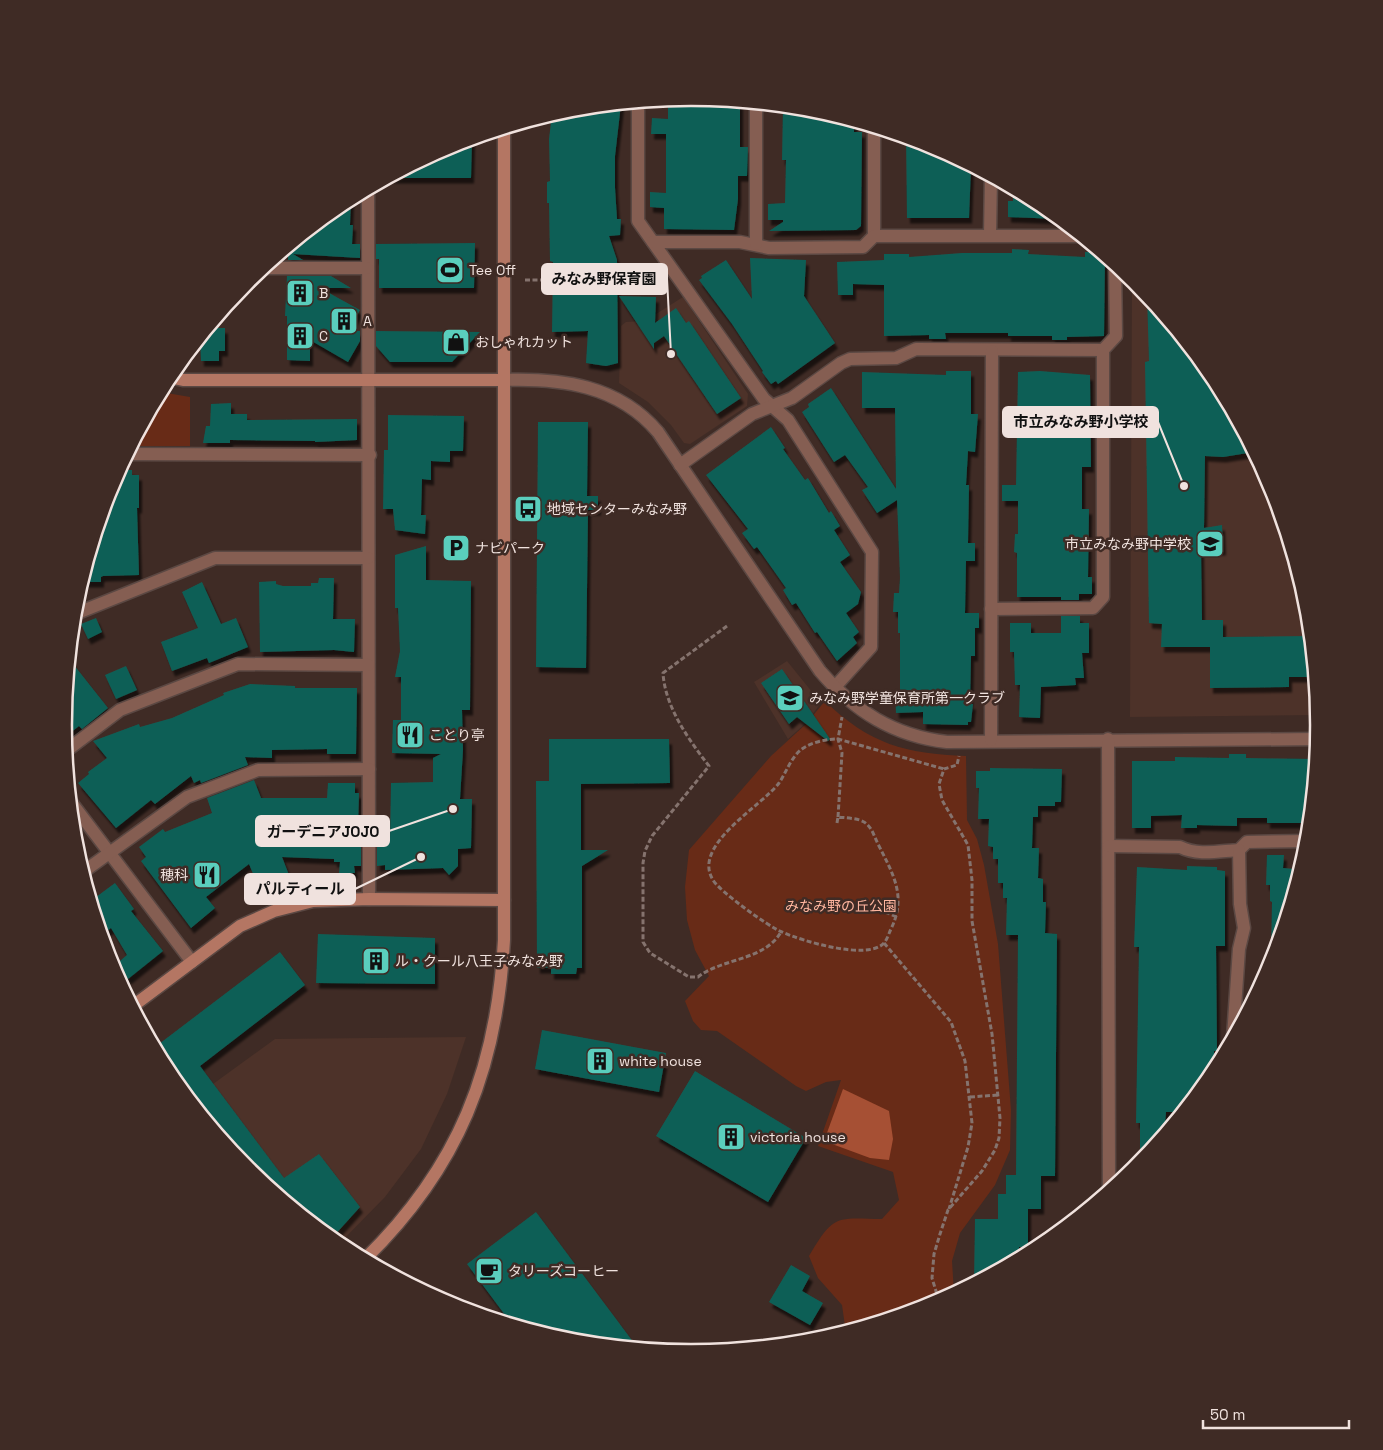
<svg xmlns="http://www.w3.org/2000/svg" width="1383" height="1450" font-family="'Space Grotesk','Noto Sans JP',sans-serif">
<style>
.built{fill:#4d3229}
.green{fill:#682b17}
.water{fill:#a65034}
.building{fill:#115f56;filter:url(#shadow)}
.lines{fill:none;stroke-linecap:round;stroke-linejoin:round}
.street-casing{stroke:#5b4843;stroke-width:15}
.secondary-casing{stroke:#5b4843;stroke-width:15}
.path{stroke:#85736e;stroke-width:3;stroke-dasharray:5 2.5;stroke-linecap:butt}
.street{stroke:#855e52;stroke-width:12}
.secondary{stroke:#b47663;stroke-width:12}
.labels{text-anchor:middle;dominant-baseline:central;stroke-width:5;stroke-linejoin:round;paint-order:stroke}
.poi-label{font-size:14px;fill:#f0e2de;stroke:#3f2b25;text-anchor:start}
.park-label{font-size:14px;fill:#ffb69f;stroke:#3f2b25}
.rim{fill:none;stroke:#f0e2de;stroke-width:2.5}
.leader{fill:none;stroke:#f0e2de;stroke-width:2}
.callout-dot{fill:#f0e2de;stroke:#3f2b25;stroke-width:2}
.callout{fill:#f0e2de;stroke:#f0e2de;stroke-width:2}
.callout-label{font-size:15px;text-anchor:middle;font-weight:bold;fill:#111}
</style>
<defs>
<filter id="shadow"><feDropShadow dx="3" dy="5.5" stdDeviation="1" flood-color="#0009"/></filter>
</defs>
<rect width="100%" height="100%" fill="#3f2b25"/>
<g class="built">
<path d="M1132 279 1214 376 1272 485 1307 603 1318 715 1130 717Z"/>
<path d="M683 297 748 394 747 406 690 444 684 443 671 425 648 402 619 383 621 326 626 322 645 321Z"/>
<path d="M787 661 821 703 805 724 788 739 754 682Z"/>
<path d="M466 1037 447 1094 421 1149 385 1197 339 1244 247 1169 191 1100 275 1039Z"/>
</g>
<g class="green">
<path d="M161 392 190 397V446H132Z"/>
<path d="M825 701C869 744 906 754 966 756L967 820 977 839 984 865 998 944 1011 1110 1010 1150 995 1185 960 1233 952 1261 954 1293 931 1305 840 1333 845 1326 842 1305 818 1278 809 1256C834 1214 835 1218 882 1219L899 1200 893 1172 818 1146 841 1080 826 1082 806 1091 796 1086 717 1031 701 1030 693 1021 685 1001 709 976 695 950 687 920 685 887 689 850 771 756 806 724Z"/>
</g>
<path class="water" d="M843 1089 889 1111 893 1139 889 1160 870 1158 824 1141Z"/>
<g class="building">
<path d="M692 97 740 102V147H748L747 176H738V199L734 230 664 229V208L650 207V192L666 193V134H651L652 118 668 119V100Z"/>
<path d="M621 104 615 156V188L617 219H621L620 235 609 236 617 260 618 363 606 366 586 363 588 331 552 332 553 262 550 261 549 203H547V182L550 181 549 139 552 114 569 109Z"/>
<path d="M783 106 814 109 854 122V132H862L861 226 856 230 769 231 783 222V220H768V204L785 203 786 160H782Z"/>
<path d="M906 137 932 145 971 166 969 218H907Z"/>
<path d="M472 139 471 178H390L452 145Z"/>
<path d="M1013 189 1040 203 1059 219 1008 217V201H1013Z"/>
<path d="M351 198 350 225H353L352 244H360V258L293 254 303 260H288V253H282Z"/>
<path d="M475 243 474 288H379V259H376V244Z"/>
<path d="M1012 249 1029 250 1028 254 1085 257V252H1100L1105 256 1104 336 1067 337V340H1052V336H1008V333H945L946 339H929V335L884 336V285L853 284V295H838L837 262 884 260V254H909V257L962 253H1012Z"/>
<path d="M750 258 806 260 804 296 835 343 778 384 776 381 771 384 762 372 763 371 732 324 699 280 702 278 701 276 726 260 752 299Z"/>
<path d="M287 276H331L351 288H320L360 310 348 331H360V341L348 362 310 340V361L287 360V316H285Z"/>
<path d="M1147 295 1214 376 1254 452 1223 457 1205 456 1204 528 1222 525 1223 550H1201L1202 620H1223V637L1310 636 1314 677H1289V687L1210 688V647H1161L1162 624 1149 623 1145 362 1149 361Z"/>
<path d="M619 296 656 297 655 323 676 308 686 323 689 321 741 398 717 414 664 336 654 343V349Z"/>
<path d="M209 328H225V351H219V361H201L200 339Z"/>
<path d="M376 331 480 332 452 362H390L376 346Z"/>
<path d="M946 371H971V414H978L975 452 968 451 966 485H969L968 543H975V561H966L965 613H979V628H975V656H971L970 704H973L971 722H968V725L923 724V712L896 713 895 693H900V633H898V612H893L894 593H899L900 578 897 500 877 513 862 490 868 487 845 455 834 462 802 412 809 407 808 404 831 388 896 489 895 408H862V372L946 375Z"/>
<path d="M1040 371 1090 375 1091 467H1082V509H1089L1088 577H1092V594H1079V600H1061V597H1017V553L1014 552 1015 534H1018V501H1002V485H1016L1018 372Z"/>
<path d="M231 403V414H247V420L357 419V440L315 442V441L230 440V443H203L206 426H210L211 404Z"/>
<path d="M388 415 464 416 463 451H450V462L431 461V480L422 479 421 515H426L425 534 395 530 393 509H383L384 450H388Z"/>
<path d="M538 422H588L587 496H598V510H588L586 668 536 667Z"/>
<path d="M771 427 785 448 783 449 805 480 808 478 829 513 831 511 840 526 834 530 850 555 840 562 861 592 858 604 846 613 859 632 853 637 857 643 837 661 817 632 815 633 796 603 792 605 783 590 786 588 757 547 754 549 742 533 748 529 706 475Z"/>
<path d="M119 470H132V475H139V508H137L139 575 103 576 101 577V582H82L112 485Z"/>
<path d="M426 546V580L471 581 470 710H462L463 750 460 799H472L471 848 458 849V866L449 875 443 868 385 870V865L377 866V839H390L391 783 433 782V758L441 754 392 753 393 720H401V677H395L400 651 398 608H395V555Z"/>
<path d="M319 578H334L333 619H355L354 652 334 650 260 652 259 582 276 581V584L283 586H311V583H318Z"/>
<path d="M202 582 221 624 236 618 248 647 209 663 207 658 172 671 161 642 198 628 182 592Z"/>
<path d="M1061 616H1080V623H1089V653H1082L1084 678H1075L1076 685 1041 687 1040 718 1019 717 1020 685H1015L1014 652H1010V623H1031V633H1061Z"/>
<path d="M96 618 102 632 88 639 81 624Z"/>
<path d="M70 660 108 708 82 729 79 726 65 737 64 725Z"/>
<path d="M126 666 137 690 116 699 105 675Z"/>
<path d="M782 669 830 739 828 741 797 717 789 724 761 683Z"/>
<path d="M250 684 295 686V688H357L356 754H327V749L272 750V758L245 757 248 765 201 783 200 780 194 783 191 776 155 804 151 800 116 828 78 783 89 774 88 772 107 758 93 741 139 724 140 727 172 718 224 695 223 693Z"/>
<path d="M549 739H669L670 783 581 784V850H608L582 866V968H577L576 974H551V968H537L536 781H549Z"/>
<path d="M1229 754H1246V758L1316 759 1310 823H1267V818H1237V826L1197 825V828H1181L1182 815 1151 816V828H1132V761H1175V757L1229 758Z"/>
<path d="M990 768 1062 769 1061 802H1055V806H1038V817H1033L1032 848H1039L1038 878 1043 879V902H1046L1045 933 1057 934 1055 1176H1041V1209H1028V1247H1019V1258L974 1282 975 1219H998V1194H1006V1175H1016L1018 935H1006L1007 898H1003V883H998V859H993V847L988 846 989 819H978L979 788H976V771H990Z"/>
<path d="M254 780 261 798H327L328 783H355V793H359L358 827 361 839V866H354L355 873H339L340 862H334V859L282 857 289 875 287 879 262 889 259 888 249 864 206 897 215 908 191 928 141 861 146 857 139 847 163 829 165 832 212 813 207 798Z"/>
<path d="M1267 855H1284L1283 868 1295 869 1294 891 1275 952H1271L1272 902 1270 901V885H1266Z"/>
<path d="M1187 866 1217 867V870L1225 871V946H1216L1217 1051H1214V1073L1182 1112H1166L1164 1135 1140 1164V1123H1136L1139 947H1134L1137 867 1187 870Z"/>
<path d="M115 883 134 909 131 911 163 951 128 979 115 965 127 955 111 928 102 935 92 900Z"/>
<path d="M318 934 435 938V984L316 983Z"/>
<path d="M280 952 305 985 200 1066 284 1178 319 1154 360 1207 332 1238 247 1169 169 1074 155 1047Z"/>
<path d="M542 1030 666 1053 659 1092 535 1069Z"/>
<path d="M695 1071 806 1138 768 1202 656 1136Z"/>
<path d="M536 1212 637 1347 569 1341 511 1323 467 1264Z"/>
<path d="M791 1265 810 1276 802 1291 823 1303 810 1325 769 1302Z"/>
</g>
<g class="lines">
<defs>
<g id="street">
<path d="M638 102V221L764 399 788 420 872 552 871 647 834 688"/>
<path d="M874 127V236"/>
<path d="M368 190 369 899"/>
<path d="M990 235 991 176"/>
<path d="M653 242H740L769 248 863 247 874 236H1080"/>
<path d="M756 244V104"/>
<path d="M264 268H367"/>
<path d="M503 380C561 378 618 385 658 432L820 671C854 711 894 736 947 742L1318 739"/>
<path d="M128 454 370 455"/>
<path d="M680 465 752 414 792 398 841 363 850 359 896 358 916 349 1103 350"/>
<path d="M991 609 1093 608 1103 597V350L1116 336 1115 265"/>
<path d="M75 614 215 558H368"/>
<path d="M1108 739 1109 1191"/>
<path d="M991 740 992 351"/>
<path d="M66 751 120 710 238 664 368 665"/>
<path d="M71 802 192 962"/>
<path d="M1109 846 1180 847C1198 856 1219 851 1239 850L1247 842 1308 841"/>
<path d="M83 872 187 797 258 770 369 769"/>
<path d="M1233 1037 1239 949 1244 928 1240 904 1239 850"/>
</g>
<g id="secondary">
<path d="M169 377 183 380H503"/>
<path d="M133 1006 240 926 274 911 313 901 369 899 504 900"/>
<path d="M365 1259C459 1167 497 1069 504 940V129"/>
</g>
</defs>
<use href="#street" class="street-casing"/>
<use href="#secondary" class="secondary-casing"/>
<g class="path">
<path d="M525 280 659 279"/>
<path d="M727 626 663 673C665 707 689 740 709 766L652 836 645 851 643 863V942L650 953 689 977H698C722 958 764 961 781 932"/>
<path d="M838 817 842 753 838 739 842 717"/>
<path d="M837 823 838 817C846 818 858 818 864 822 872 827 874 836 878 844 893 874 907 896 891 929 889 933 887 940 884 943 868 961 802 941 782 932 769 927 719 891 713 880 691 845 762 806 779 783 786 773 791 757 802 749 812 742 826 739 838 739L944 769"/>
<path d="M885 912 897 917"/>
<path d="M884 943 951 1022 965 1061 972 1123 968 1147 949 1209"/>
<path d="M970 1097 998 1095"/>
<path d="M939 1301 932 1278 934 1254 940 1234 948 1210 982 1171 995 1150 999 1138 1000 1118 992 1034 972 921V880L968 845 942 800 939 784 944 769 957 765 959 756"/>
</g>
<use href="#street" class="street"/>
<use href="#secondary" class="secondary"/>
</g>
<defs>
<symbol id="stadium-square" viewBox="-11 -11 22 22"><rect x="-9" y="-9" width="18" height="18" rx="4" fill="#5acebd" stroke="#3f2b25"/><path d="M0-5a6.5 5 0 1 0 0 10a6.5 5 0 1 0 0-10ZM-3.5-1.8h7v3.6h-7Z" fill="#111"/></symbol>
<symbol id="building-square" viewBox="-11 -11 22 22"><rect x="-9" y="-9" width="18" height="18" rx="4" fill="#5acebd" stroke="#3f2b25"/><path d="M-4-6H4V6H1V3H-1V6H-4ZM-2.5-4.3h1.7v1.8h-1.7ZM.8-4.3h1.7v1.8H.8ZM-2.5-1h1.7V.8h-1.7ZM.8-1h1.7V.8H.8Z" fill="#111"/></symbol>
<symbol id="shop-square" viewBox="-11 -11 22 22"><rect x="-9" y="-9" width="18" height="18" rx="4" fill="#5acebd" stroke="#3f2b25"/><path d="M-5-2.5h2.3a2.7 3.5 0 0 1 5.4 0H5L5.5 6h-11ZM-1.5-2.5h3a1.5 2.3 0 0 0-3 0Z" fill="#111"/></symbol>
<symbol id="bus-square" viewBox="-11 -11 22 22"><rect x="-9" y="-9" width="18" height="18" rx="4" fill="#5acebd" stroke="#3f2b25"/><path d="M-5-6H5V4H4V6H2V4H-2V6H-4V4H-5ZM-3.5-4V0h7V-4ZM-3.5 1.2v1.5H-2V1.2ZM2 1.2v1.5H3.5V1.2Z" fill="#111"/></symbol>
<symbol id="school-square" viewBox="-11 -11 22 22"><rect x="-9" y="-9" width="18" height="18" rx="4" fill="#5acebd" stroke="#3f2b25"/><path d="M0-5L7-2L0 1L-7-2ZM-4 1L0 2.5L4 1V4Q0 6-4 4Z" fill="#111"/></symbol>
<symbol id="parking-square" viewBox="-11 -11 22 22"><rect x="-9" y="-9" width="18" height="18" rx="4" fill="#5acebd" stroke="#3f2b25"/><path d="M-3.5-5.5H1a3.5 3.5 0 0 1 0 7H-1V5.5H-3.5ZM-1-3.4V-.6H.8a1.4 1.4 0 0 0 0-2.8Z" fill="#111"/></symbol>
<symbol id="restaurant-square" viewBox="-11 -11 22 22"><rect x="-9" y="-9" width="18" height="18" rx="4" fill="#5acebd" stroke="#3f2b25"/><path d="M-5-6h1v4h1v-4h1v4h1v-4h1v5L-1.5 .5V6h-2V.5L-5-1ZM5-6V6H3V1.5H1.5Q1.5-4 5-6Z" fill="#111"/></symbol>
<symbol id="cafe-square" viewBox="-11 -11 22 22"><rect x="-9" y="-9" width="18" height="18" rx="4" fill="#5acebd" stroke="#3f2b25"/><path d="M-5.5-4.5H6V0H3Q3 3.5 0 3.5H-2.5Q-5.5 3.5-5.5 0ZM3-3.2v2h1.7v-2ZM-6 4.5H4V6H-6Z" fill="#111"/></symbol>
</defs>
<g fill-rule="evenodd">
<use href="#stadium-square" x="434" y="254" width="32" height="32"/>
<use href="#building-square" x="284" y="277" width="32" height="32"/>
<use href="#building-square" x="328" y="305" width="32" height="32"/>
<use href="#building-square" x="284" y="320" width="32" height="32"/>
<use href="#shop-square" x="440" y="326" width="32" height="32"/>
<use href="#bus-square" x="512" y="493" width="32" height="32"/>
<use href="#school-square" x="1194" y="528" width="32" height="32"/>
<use href="#parking-square" x="440" y="532" width="32" height="32"/>
<use href="#school-square" x="774" y="682" width="32" height="32"/>
<use href="#restaurant-square" x="394" y="719" width="32" height="32"/>
<use href="#restaurant-square" x="191" y="859" width="32" height="32"/>
<use href="#building-square" x="360" y="945" width="32" height="32"/>
<use href="#building-square" x="584" y="1045" width="32" height="32"/>
<use href="#building-square" x="715" y="1121" width="32" height="32"/>
<use href="#cafe-square" x="473" y="1255" width="32" height="32"/>
</g>
<g class="labels">
<g class="poi-label">
<text x="469" y="270">Tee Off</text>
<text x="319" y="293">B</text>
<text x="363" y="321">A</text>
<text x="319" y="336">C</text>
<text x="475" y="342">おしゃれカット</text>
<text x="547" y="509">地域センターみなみ野</text>
<text x="1191" y="544" text-anchor="end">市立みなみ野中学校</text>
<text x="475" y="548">ナビパーク</text>
<text x="809" y="698">みなみ野学童保育所第一クラブ</text>
<text x="429" y="735">ことり亭</text>
<text x="188" y="875" text-anchor="end">穂科</text>
<text x="395" y="961">ル・クール八王子みなみ野</text>
<text x="619" y="1061">white house</text>
<text x="750" y="1137">victoria house</text>
<text x="508" y="1271">タリーズコーヒー</text>
</g>
<g class="park-label">
<text x="841" y="906">みなみ野の丘公園</text>
</g>
</g>
<path d="M0 0H1383V1450H0ZM72 725a619 619 0 1 1 1238 0a619 619 0 1 1-1238 0Z" fill="#3f2b25" fill-rule="evenodd"/>
<path class="rim" d="M72 725a619 619 0 1 1 1238 0a619 619 0 1 1-1238 0Z"/>
<path class="leader" d="M671 354L667 279M1184 486L1158 422M453 809L389 831M421 857L355 889"/>
<g class="callout-dot">
<circle cx="671" cy="354" r="5"/>
<circle cx="1184" cy="486" r="5"/>
<circle cx="453" cy="809" r="5"/>
<circle cx="421" cy="857" r="5"/>
</g>
<g class="callout">
<rect x="542" y="264" width="125" height="30" rx="5"/>
<rect x="1003" y="407" width="155" height="30" rx="5"/>
<rect x="256" y="816" width="133" height="30" rx="5"/>
<rect x="245" y="874" width="110" height="30" rx="5"/>
</g>
<g class="callout-label">
<text x="604" y="284">みなみ野保育園</text>
<text x="1081" y="427">市立みなみ野小学校</text>
<text x="323" y="837">ガーデニアJOJO</text>
<text x="300" y="894">パルティール</text>
</g>
<path d="M1203 1420v8h146v-8" fill="none" stroke="#f0e2de" stroke-width="2.5"/>
<text x="1210" y="1420" font-size="15" fill="#f0e2de" stroke="#3f2b25" stroke-width="4" paint-order="stroke">50 m</text>
</svg>
